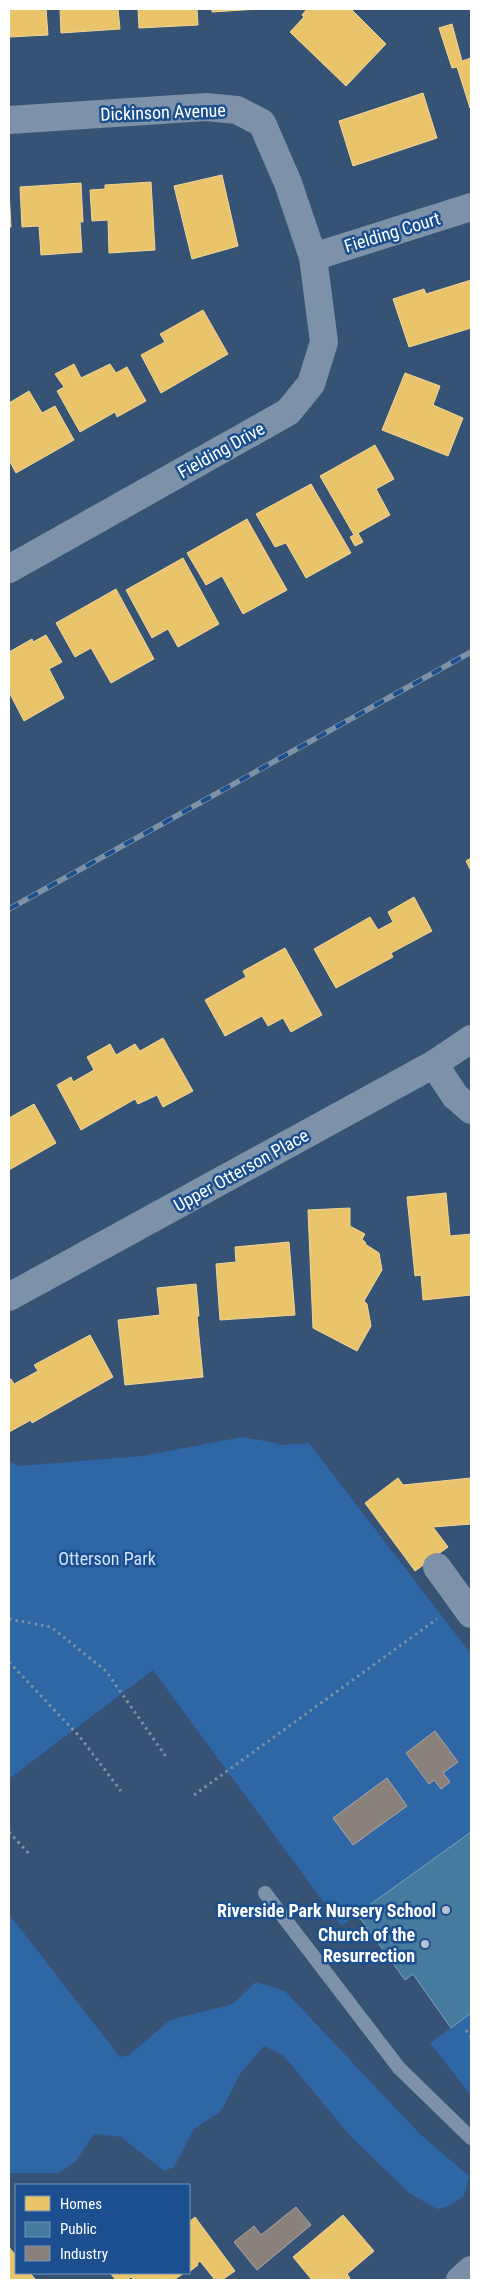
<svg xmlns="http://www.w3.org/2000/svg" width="480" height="2289" font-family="'Roboto Condensed',sans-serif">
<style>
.green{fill:#2f66a5;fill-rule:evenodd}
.homes{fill:#e9c46a;stroke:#f0d697}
.public{fill:#457b9d;stroke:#7da3ba}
.industry{fill:#8a817c;stroke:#ada7a3}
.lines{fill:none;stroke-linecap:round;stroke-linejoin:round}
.path{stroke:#7d92a8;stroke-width:3;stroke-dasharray:2.5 4;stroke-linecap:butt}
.service{stroke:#7d92a8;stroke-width:14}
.minor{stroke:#7d92a8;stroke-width:28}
.primary{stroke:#7d8ea7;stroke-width:28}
.rail-casing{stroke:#7e92a7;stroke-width:5.5}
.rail{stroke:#1b4f8f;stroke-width:4;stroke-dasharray:11;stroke-linecap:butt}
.poi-dot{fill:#b9c2ce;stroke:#1b4f8f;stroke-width:2}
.labels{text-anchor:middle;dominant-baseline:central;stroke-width:5;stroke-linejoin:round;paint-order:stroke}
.street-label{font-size:18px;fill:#fff;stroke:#1b4f8f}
.park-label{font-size:18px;fill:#cfe3fa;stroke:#1b4f8f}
.poi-label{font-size:18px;font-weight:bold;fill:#fff;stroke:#1b4f8f;text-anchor:end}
</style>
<rect width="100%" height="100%" fill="#365274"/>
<g class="green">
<path d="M242 1437 276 1443 279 1445 309 1443 471 1654V1832L341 1926 153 1670 9 1779V1461L19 1466 142 1456ZM435 1731 458 1761 443 1773 450 1782 441 1789 434 1780 429 1784 406 1753Z"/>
<path d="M9 1914 120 2057 129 2055 170 2020 233 2004 256 1982 285 1991 419 2133 469 2176 464 2196 447 2207 437 2209 409 2193 351 2137 283 2055 264 2046 240 2074 221 2111 194 2129 174 2167 164 2171 121 2137 94 2134 76 2161 59 2173H9Z"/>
<path d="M471 2013V2095L430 2043Z"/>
</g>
<g class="homes">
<path d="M9 9H46L48 35 10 37Z"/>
<path d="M60 9H118L120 29 61 33Z"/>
<path d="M138 9H197L198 25 139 28Z"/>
<path d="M212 9H259L212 12Z"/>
<path d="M307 9H351L386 44 346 86 290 32 304 17 302 15Z"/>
<path d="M452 24 462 61 471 58 470 108 457 67 452 68 439 28Z"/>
<path d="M423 93 437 138 353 166 339 121Z"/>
<path d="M222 175 238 246 192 259 174 186Z"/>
<path d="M151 182 155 250 109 253 108 220 92 221 90 190 105 189V185Z"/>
<path d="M81 183 83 222H80L82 252 41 255 39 226 22 227 20 187Z"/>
<path d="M9 190 11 227H9Z"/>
<path d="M471 280V328L409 347 393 299 424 289 426 294Z"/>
<path d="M203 310 228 354 161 393 141 355 165 342 160 334Z"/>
<path d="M74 364 81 378 110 364 116 373 127 367 146 401 117 417 115 412 80 432 57 391 64 387 55 374Z"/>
<path d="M405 373 440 386 433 405 463 418 448 456 382 430Z"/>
<path d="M29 391 42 413 55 406 74 440 16 473 9 460V403Z"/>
<path d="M375 445 394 479 376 489 390 515 358 533 363 542 355 546 350 537 354 535 320 476Z"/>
<path d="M311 484 351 553 306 578 286 543 275 547 256 514Z"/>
<path d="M247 519 287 590 243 614 222 576 206 585 187 553Z"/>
<path d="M183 558 219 624 178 647 168 629 152 638 126 590Z"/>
<path d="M116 589 154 659 111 683 91 648 75 657 56 623Z"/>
<path d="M46 635 62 662 49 669 64 698 24 721 9 692V652L32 639 33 642Z"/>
<path d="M471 858V871L466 861Z"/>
<path d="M414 897 432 931 391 953 393 957 336 988 314 949 370 917 378 930 393 922 388 912Z"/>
<path d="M285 948 322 1015 291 1032 283 1018 268 1026 262 1016 225 1036 205 1000 246 977 243 971Z"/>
<path d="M163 1038 193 1091 163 1107 157 1095 138 1104 135 1099 81 1130 57 1085 71 1077 73 1082 94 1070 87 1057 110 1044 116 1055 135 1044 140 1051Z"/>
<path d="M34 1104 56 1143 9 1170V1118Z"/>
<path d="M446 1193 450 1236 471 1234V1295L423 1300 421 1275 415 1276 407 1197Z"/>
<path d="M350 1208V1226L365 1234 362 1239 366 1243 365 1244 379 1253 382 1270 364 1301 367 1304 371 1326 357 1351 313 1328 308 1210Z"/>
<path d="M289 1242 295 1315 220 1320 216 1264 236 1262 235 1247Z"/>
<path d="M196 1284 199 1316H197L203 1377 125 1385 118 1320 160 1315 157 1288Z"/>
<path d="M90 1335 113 1377 32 1423 31 1420 9 1432V1380L11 1379 14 1384 38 1371 34 1365Z"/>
<path d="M398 1478 403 1485 471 1478V1524L433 1527 448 1547 415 1571 365 1503Z"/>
<path d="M343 2215 374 2251 347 2274 350 2278 347 2280H312L293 2257Z"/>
<path d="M195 2217 235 2271 222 2280H215L200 2261 197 2264 198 2265 189 2272V2222Z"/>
<path d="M9 2247 16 2256V2273H30L36 2280H9Z"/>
<path d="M110 2273H184L174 2280H168L167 2278 165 2280H134L131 2277 127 2280H116Z"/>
</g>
<path class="public" d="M471 1832V2013L451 2028 413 1974 405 1980 357 1914Z"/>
<g class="industry">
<path d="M435 1731 458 1762 443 1773 450 1782 441 1789 434 1780 429 1784 406 1753Z"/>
<path d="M387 1778 407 1806 353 1845 333 1818Z"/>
<path d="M296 2207 311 2225 257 2270 234 2242 254 2226 261 2235Z"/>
</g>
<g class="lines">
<g class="path">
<path d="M9 1619 51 1627 106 1671 167 1758"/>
<path d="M9 1662 79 1736 121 1791"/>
<path d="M194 1795 437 1619"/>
<path d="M9 1832 30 1855"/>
<path d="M466 2030 471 2037"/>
</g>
<path class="service" d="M265 1893 399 2068 471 2138"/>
<g class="minor">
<path d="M9 120 206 107 237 110 262 123 288 183 313 257 324 342 311 384 288 412 9 569"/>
<path d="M313 257 471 207"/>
<path d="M434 1064 455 1096 471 1110"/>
<path d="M9 1297 434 1064 471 1039"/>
<path d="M437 1567 471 1614"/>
</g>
<path class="primary" d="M460 2280 471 2270"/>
<defs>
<path id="rail" d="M9 909 471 652"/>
</defs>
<use href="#rail" class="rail-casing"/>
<use href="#rail" class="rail"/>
</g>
<g class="poi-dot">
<circle cx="446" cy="1910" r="5"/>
<circle cx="425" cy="1944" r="5"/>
</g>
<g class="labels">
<g class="street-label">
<text transform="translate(163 112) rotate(-2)">Dickinson Avenue</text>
<text transform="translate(392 232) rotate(-17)">Fielding Court</text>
<text transform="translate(221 450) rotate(-29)">Fielding Drive</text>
<text transform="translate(241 1170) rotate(-29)">Upper Otterson Place</text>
</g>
<g class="park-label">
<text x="107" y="1558">Otterson Park</text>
</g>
<g class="poi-label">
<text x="436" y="1910">Riverside Park Nursery School</text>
<text x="415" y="1934">Church of the<tspan x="415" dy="21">Resurrection</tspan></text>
</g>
</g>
<rect width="480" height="2289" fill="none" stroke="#ffffff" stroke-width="20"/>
<rect x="15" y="2184" width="175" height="90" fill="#1b4f8f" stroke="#7695bc"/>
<rect x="25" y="2196" width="25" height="15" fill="#e9c46a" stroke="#7695bc"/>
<text x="60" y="2209" font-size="15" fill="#ffffff">Homes</text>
<rect x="25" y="2222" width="25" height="15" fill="#457b9d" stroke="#7695bc"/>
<text x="60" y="2234" font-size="15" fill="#ffffff">Public</text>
<rect x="25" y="2246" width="25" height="15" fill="#8a817c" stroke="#7695bc"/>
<text x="60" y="2259" font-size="15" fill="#ffffff">Industry</text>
</svg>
